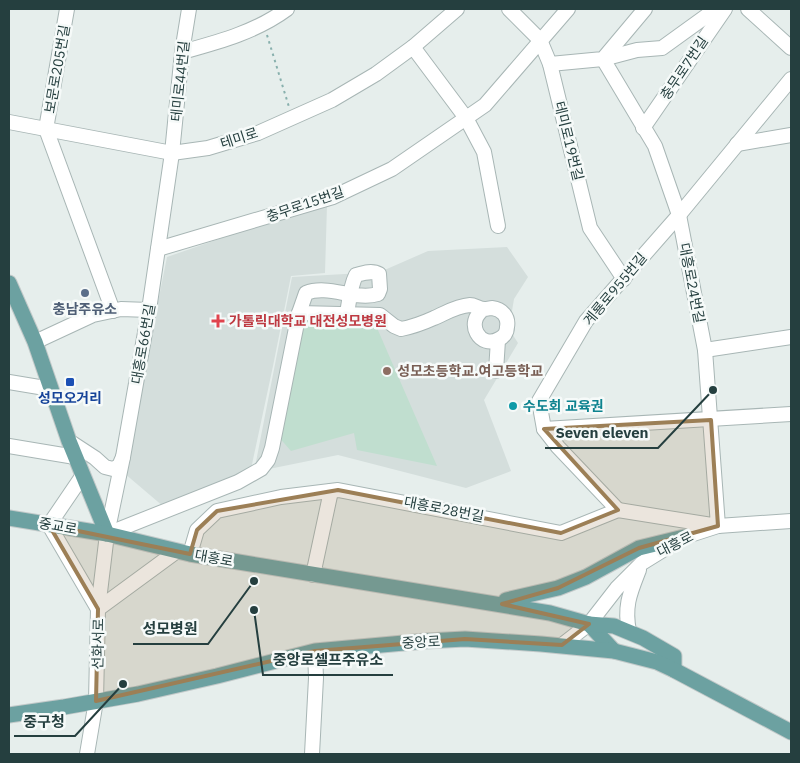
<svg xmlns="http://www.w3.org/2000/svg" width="800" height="763" font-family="'IBM Plex Sans','Noto Sans KR',sans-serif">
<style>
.built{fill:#d4dedc}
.green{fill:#c0decf}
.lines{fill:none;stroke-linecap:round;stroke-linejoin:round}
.minor-casing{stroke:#a8b6b5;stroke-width:16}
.major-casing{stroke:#c2c9c9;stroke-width:17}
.path{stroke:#88b0ad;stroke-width:2;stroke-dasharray:2.5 4;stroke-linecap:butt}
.minor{stroke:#fff;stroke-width:14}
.major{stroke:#6ca1a1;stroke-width:15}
.marked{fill:#9c7f56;fill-opacity:0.2;stroke:#9c7f56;stroke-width:4;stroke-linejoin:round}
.service-dot{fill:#5c6f8a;stroke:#f6faf9;stroke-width:2}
.health-dot{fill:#e0444e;stroke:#f6faf9;stroke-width:2}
.education-dot{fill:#8d6e63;stroke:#f6faf9;stroke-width:2}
.transit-dot{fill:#1a4fb4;stroke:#f6faf9;stroke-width:2}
.culture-dot{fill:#0f9aa8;stroke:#f6faf9;stroke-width:2}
.labels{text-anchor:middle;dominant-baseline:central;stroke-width:5;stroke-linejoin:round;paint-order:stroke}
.street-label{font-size:14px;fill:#253f3f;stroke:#f6faf9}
.service-label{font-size:14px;font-weight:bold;fill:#4e5e75;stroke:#f6faf9}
.health-label{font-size:14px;font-weight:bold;fill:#be3a42;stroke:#f6faf9;text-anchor:start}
.education-label{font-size:14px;font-weight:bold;fill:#785e54;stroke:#f6faf9;text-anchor:start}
.transit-label{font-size:14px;font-weight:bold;fill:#164399;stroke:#f6faf9}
.culture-label{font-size:14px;font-weight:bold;fill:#0d838f;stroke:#f6faf9;text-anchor:start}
.leader{fill:none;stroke:#253f3f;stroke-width:2}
.callout-dot{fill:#253f3f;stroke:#f6faf9;stroke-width:2}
.callout-label{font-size:15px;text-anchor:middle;font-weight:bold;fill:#253f3f;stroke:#f6faf9;stroke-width:5;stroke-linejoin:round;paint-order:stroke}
</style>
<rect width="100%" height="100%" fill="#e6eeec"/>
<g class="built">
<path d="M327 205 325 273 291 276 273 366 251 469 164 507 124 473 167 257 245 230Z"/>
<path d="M507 247 528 277 514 299 509 329 518 343 484 400 511 471 466 488 338 455 254 472 292 277 380 272 428 251Z"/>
</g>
<path class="green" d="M304 317 374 321 437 466 357 450 354 433 291 451 277 435Z"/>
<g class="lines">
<defs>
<g id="minor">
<path d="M67 9 46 129 113 311"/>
<path d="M509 9 540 40 550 64 590 228 624 279"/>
<path d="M748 9 791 48"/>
<path d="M413 47 466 118 484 152 498 226"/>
<path d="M182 52C218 42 256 32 287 9"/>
<path d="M550 64 603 59 645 9"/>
<path d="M9 122 172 153 208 148 258 133 332 100 376 74 413 47 457 9"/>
<path d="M643 128 725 9"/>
<path d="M737 144 791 135"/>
<path d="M158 249 333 197 392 169 485 105 568 9"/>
<path d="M299 313 380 315 394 326 401 329C412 327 423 323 434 318 446 313 456 306 470 305 475 305 479 309 485 309 487 309 490 308 492 308 502 309 509 317 507 327 507 332 504 337 499 339 480 350 464 322 484 309"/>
<path d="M35 342 93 315 121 309 149 310"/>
<path d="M705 350 791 337"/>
<path d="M496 371 498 340"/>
<path d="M9 382 51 389"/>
<path d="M544 429 791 414"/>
<path d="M69 441 95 458 105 467 113 469 119 466 123 457"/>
<path d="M9 446 75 457"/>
<path d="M83 475 49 525 98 609 177 551"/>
<path d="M618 510 558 447 544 429 539 401 586 321 679 215 791 79"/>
<path d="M107 534 238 482 261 469 268 460 272 448 299 313 306 293C328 284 356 301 378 294L380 289 379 274C372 270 363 273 356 275 350 287 349 302 347 314"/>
<path d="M190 554 197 530 217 511 281 497 338 490 561 533 618 510 718 526 705 350 679 215 655 146 603 59 637 50 662 48 716 9"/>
<path d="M313 575 331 491"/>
<path d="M629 631C624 606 630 593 639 570"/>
<path d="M562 645 589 624 617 588 642 563 684 537 718 526 791 521"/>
<path d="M87 754 96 701 98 609 107 534 123 457 149 310 172 153 182 52 189 9"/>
<path d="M312 754 316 678 315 651"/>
</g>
<g id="major">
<path d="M9 283 35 342 69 441 107 534"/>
<path d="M9 518 107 534 190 554 550 613 589 624 614 651"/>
<path d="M506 600 558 588 586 577 639 548 684 537"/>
<path d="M589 624 614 626 643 638 674 656V670"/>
<path d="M9 715 64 707 138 694 217 676 315 651 426 641 465 639 541 644 614 651 657 662 674 670 791 732"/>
</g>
</defs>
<use href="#minor" class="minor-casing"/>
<use href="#major" class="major-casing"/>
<path class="path" d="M267 35 289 107"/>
<use href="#minor" class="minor"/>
<use href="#major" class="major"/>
</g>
<path class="marked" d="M711 420 718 526 639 548 558 588 502 604 589 624 562 645 465 639 315 651 96 701 98 609 49 525 190 554 197 530 217 511 338 490 561 533 618 510 544 429Z"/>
<circle class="service-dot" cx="85" cy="293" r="5"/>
<path class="health-dot" d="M215.5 313.5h5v5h5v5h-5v5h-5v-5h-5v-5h5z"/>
<circle class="education-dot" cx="387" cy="371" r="5"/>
<rect class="transit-dot" x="65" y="377" width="10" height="10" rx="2.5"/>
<circle class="culture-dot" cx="513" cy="406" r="5"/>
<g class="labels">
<g class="street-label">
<text transform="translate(684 68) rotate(-56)">충무로7번길</text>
<text transform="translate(57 69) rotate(-80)">보문로205번길</text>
<text transform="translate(180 81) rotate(-84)">테미로44번길</text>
<text transform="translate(239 138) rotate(-18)">테미로</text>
<text transform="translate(569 141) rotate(76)">테미로19번길</text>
<text transform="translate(305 204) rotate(-19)">충무로15번길</text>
<text transform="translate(692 283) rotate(79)">대흥로24번길</text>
<text transform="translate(615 289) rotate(-50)">계룡로955번길</text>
<text transform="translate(143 344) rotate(-80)">대흥로66번길</text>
<text transform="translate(444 509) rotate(11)">대흥로28번길</text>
<text transform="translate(58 526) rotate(10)">중교로</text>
<text transform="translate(675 544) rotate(-27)">대흥로</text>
<text transform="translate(214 558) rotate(10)">대흥로</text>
<text transform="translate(421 642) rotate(-3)">중앙로</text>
<text transform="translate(98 644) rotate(-89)">선화서로</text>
</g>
<g class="service-label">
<text x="85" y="309">충남주유소</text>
</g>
<g class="health-label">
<text x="229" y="321">가톨릭대학교 대전성모병원</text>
</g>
<g class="education-label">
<text x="397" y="371">성모초등학교.여고등학교</text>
</g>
<g class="transit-label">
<text x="70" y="398">성모오거리</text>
</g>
<g class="culture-label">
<text x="523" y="406">수도회 교육권</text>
</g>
</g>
<path class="leader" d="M713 390L658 448H545M254 581L208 644H133M254 610L263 675H393M123 684L75 736H14"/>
<g class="callout-dot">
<circle cx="713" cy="390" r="5"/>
<circle cx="254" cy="581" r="5"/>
<circle cx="254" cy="610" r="5"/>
<circle cx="123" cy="684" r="5"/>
</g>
<g class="callout-label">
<text x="602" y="438">Seven eleven</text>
<text x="170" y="634">성모병원</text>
<text x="328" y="665">중앙로셀프주유소</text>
<text x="44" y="727">중구청</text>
</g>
<rect width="800" height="763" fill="none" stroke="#253f3f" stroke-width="20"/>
</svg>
